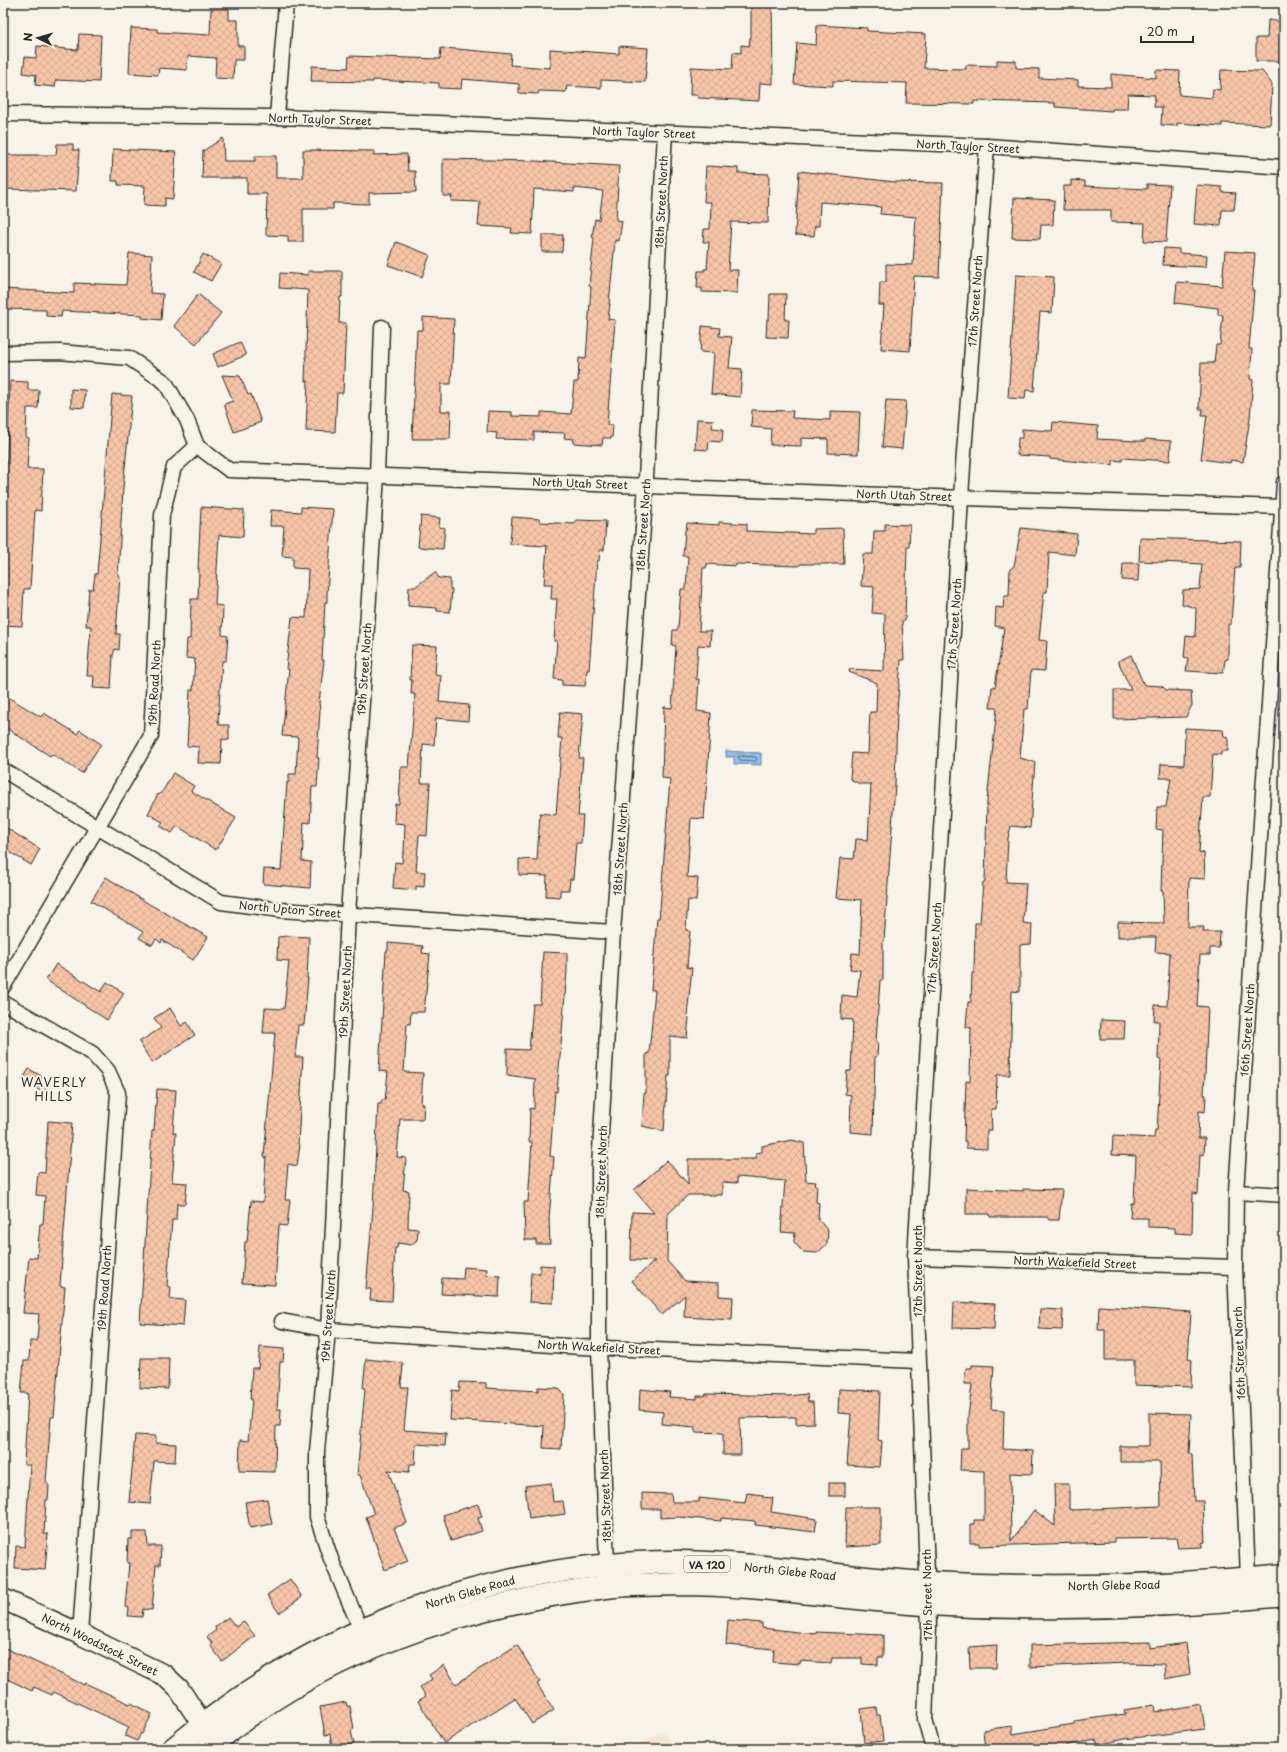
<svg xmlns="http://www.w3.org/2000/svg" width="1287" height="1752" font-family="'Playpen Sans',sans-serif">
<style>
.built{fill:#f7e5d4}
.water{fill:url(#water-waves);stroke:#6a849f}
.lines{fill:none;stroke-linecap:round;stroke-linejoin:round}
.shore{stroke:#556779;stroke-width:1}
.building{fill:url(#building-cross-hatch);stroke:#2b2b2b}
.street-casing{stroke:#2b2b2b;stroke-width:17}
.secondary-casing{stroke:#2b2b2b;stroke-width:23}
.primary-casing{stroke:#2b2b2b;stroke-width:25}
.street{stroke:#f7f3e8;stroke-width:14}
.secondary{stroke:#f7f3e8;stroke-width:20}
.primary{stroke:#f7f3e8;stroke-width:22}
.labels{text-anchor:middle;dominant-baseline:central;stroke-width:4;stroke-linejoin:round;paint-order:stroke}
.shield{fill:#f7f3e8;stroke:#686764;stroke-width:1}
.shield-label{font-size:10px;font-weight:bold;fill:#2b2b2b}
.street-label{font-size:11px;fill:#2b2b2b;stroke:#f7f3e8}
.neighbourhood-label{font-size:12px;letter-spacing:1px;fill:#2b2b2b;stroke:#f7f3e8}
</style>
<defs>
<pattern id="water-waves" width="16" height="10" patternUnits="userSpaceOnUse"><rect width="16" height="10" fill="#94c0ed"/><path d="M0 5q4-4 8 0t8 0" fill="none" stroke="#80a5cb"/></pattern>
<pattern id="building-cross-hatch" width="8" height="8" patternUnits="userSpaceOnUse"><rect width="8" height="8" fill="#f7c5a7"/><path d="M0 0l8 8M0 8l8-8" fill="none" stroke="#d4a990"/></pattern>
</defs>
<rect width="100%" height="100%" fill="#f7f3e8"/>
<filter id="ink" filterUnits="userSpaceOnUse"><feTurbulence type="fractalNoise" baseFrequency=".025" numOctaves="2"/><feDisplacementMap in="SourceGraphic" scale="8" xChannelSelector="R" yChannelSelector="G"/><feConvolveMatrix kernelMatrix="1 2 1 2 8 2 1 2 1" color-interpolation-filters="sRGB"/></filter>
<g filter="url(#ink)">
<path class="built" d="M664 1731 674 1749H630L659 1733Z"/>
<path class="water" d="M726 751 761 753V765L734 764V757H726Z"/>
<g class="lines">
<path class="shore" d="M740 756 756 757 757 760 755 761 740 760 738 757Z"/>
</g>
<g class="building">
<path d="M751 3H772L773 84 760 83 759 101 698 98V95H690L691 67 732 69 733 52 741 53V45L749 46 750 38H751Z"/>
<path d="M211 9H229V20H238V46H244V60H234L233 79 215 78 216 58 188 56 187 70 159 68 158 75 129 73 131 28 157 29V32L210 35Z"/>
<path d="M1268 20 1284 22V61H1256V38H1267Z"/>
<path d="M817 25 867 28V31L926 34 924 68 966 69V65L997 66V60L1016 61V68L1039 69V78L1078 80V86L1111 87V74L1156 78V70L1180 71 1179 95 1212 98 1213 89 1220 90 1221 70 1262 71 1272 84 1270 125 1222 123V126L1177 123V126L1161 125 1162 107H1154L1155 95 1128 94 1127 109H1112V111L1055 107V103L974 101V104L906 103 907 83 833 81V86L794 84 797 43 816 45Z"/>
<path d="M79 34 101 35 99 82 56 80 55 87 35 85 36 75 23 73 25 57 36 58 37 46 78 50Z"/>
<path d="M619 46 648 48 645 82 601 80V88L567 86 566 92 539 91 538 94 519 93V84L462 79 461 89 439 88V83L373 80V82L311 81 312 66 348 68 349 56 440 59 441 48 457 49 511 54 510 65 550 68V49L619 54Z"/>
<path d="M223 138 224 161H255V156H276V178H303V150L374 151V155L407 154 408 171H415L416 192 369 193V204L333 203V209H303V242H288V236L266 235 267 194H247V178H202L203 151Z"/>
<path d="M57 144H73V150H79L76 191 3 189V160H5V155H56Z"/>
<path d="M113 149 176 152 173 199 165 198V206L144 205 145 186 118 185V181H112Z"/>
<path d="M443 159 534 161 619 166 616 220 622 221 619 241 615 240 609 304H610L608 319 615 320 607 425H613L612 438H603L602 445 573 443 574 439 564 438 565 433 534 432V440L496 439 497 433 487 432 488 411 512 412V416L541 417V412L571 414 574 382H578L579 358 586 359 591 287 589 286 594 238 592 237 595 219 599 220 603 191 574 188V192L534 189 532 234 511 233 512 228 478 226 480 202 451 201 452 196H443Z"/>
<path d="M706 166 738 168V173L769 174 768 223 731 222 728 270H738L737 293 702 292V288H697L698 271H704V269H707L709 242H703L704 229H710L711 202H704Z"/>
<path d="M799 171 895 182 943 183 939 277 914 276 910 351 881 349 884 305H879L880 282H886V264L913 265 916 217 880 214 881 207 820 202 819 226H815L814 236 795 235Z"/>
<path d="M1071 180 1085 181V186L1105 187 1147 189V184L1170 185 1166 242 1144 241 1145 223 1111 222V210H1063L1064 186H1071Z"/>
<path d="M1197 185 1222 187V192L1236 193 1234 210H1222L1221 226 1194 224Z"/>
<path d="M1014 198 1054 200 1053 225H1041L1040 239 1012 238Z"/>
<path d="M542 235H563L562 252H542Z"/>
<path d="M396 242 430 255 422 277 388 265Z"/>
<path d="M1164 248 1179 249V253L1207 255 1206 267 1163 265Z"/>
<path d="M1225 251 1255 253 1252 290H1254L1249 349H1252L1250 379 1253 380 1250 418 1243 462 1231 460 1230 463 1201 459 1207 415H1202L1203 409H1199L1201 363H1214L1216 345H1220L1223 315H1218V308L1175 303 1177 282 1222 286Z"/>
<path d="M129 253 152 255 150 293 163 294 161 320 142 318V315L62 311 61 317 46 316V310L3 309V289L74 293V283L126 285Z"/>
<path d="M203 254 221 264 211 281 194 272Z"/>
<path d="M308 271H342V297H340L339 323H346L343 393H337L335 432 306 431 308 381H305L308 290 279 288 280 273 308 275Z"/>
<path d="M1016 275 1054 277 1052 313 1040 312 1034 391 1026 390 1025 399 1008 398Z"/>
<path d="M198 294 221 313 196 344 174 326Z"/>
<path d="M770 294H786L785 320H789L788 338 766 337 767 319H769Z"/>
<path d="M423 317 454 319 451 384H441V411H451L450 439H412L417 330H423Z"/>
<path d="M702 326 720 328 719 336 732 337 729 368 742 369 740 397 711 394 714 353 700 352Z"/>
<path d="M240 342 246 355 218 367 213 354Z"/>
<path d="M222 375 240 376 248 395 251 394 261 422 234 432 224 404 233 401Z"/>
<path d="M10 381 28 382V390H39L38 408H27L26 437 29 438 27 469H43L41 511 35 510 30 589H24L22 626 3 625V568L8 509 3 508V478L6 479Z"/>
<path d="M71 389 85 390 84 408 71 407Z"/>
<path d="M112 394 132 396 123 488 118 576H120L116 634H120L119 650 115 649 113 655 111 689 93 688 94 676H87L91 626H86L89 589H93L95 574H97Z"/>
<path d="M886 400 906 401 902 449 882 447Z"/>
<path d="M752 410 793 411 792 418 830 420V411L860 412 858 454 828 453V439L801 438V446L770 445 771 429 751 427Z"/>
<path d="M697 419 713 420 712 428 723 429 722 442 709 441 708 450 695 449Z"/>
<path d="M1053 422 1098 426 1097 439 1137 441H1145V439L1171 441 1170 461 1122 458V461L1113 460V465L1050 459V457L1017 455 1018 438H1022V429L1052 431Z"/>
<path d="M201 507 244 510 243 537 219 535 215 605 223 606 222 635 228 636 226 661H222L218 720 219 725H229V740L222 739 221 764 198 763 199 747 187 746 190 690H193L195 659 186 658 187 639H190L191 599H198L199 569H198Z"/>
<path d="M301 507 333 509 327 594V602H325L322 660H324L319 703 320 710 317 758H319L317 787H312L310 823 304 822 302 861 311 862 310 888 263 884 264 869 281 870 287 782H289V774H296L298 737 282 736 289 669H286L292 617 306 618 308 569 293 568V557L282 556 284 526H270L271 510 301 512Z"/>
<path d="M421 516 440 518 439 527 445 528 443 549 418 547Z"/>
<path d="M512 517 540 519V522L575 524 576 520 606 521 604 550H600L599 561H597L589 670H587L585 686 562 685V680L554 679 557 641H554L557 599H551L552 584H544L547 546 510 544Z"/>
<path d="M719 522 747 524V531L813 534V529L843 528 844 564H800L799 566 736 564V566L707 564 706 568H703L699 631H711L710 646 698 645 696 679H699L697 711 711 713 707 780 704 819 691 818 687 877 698 878 696 901 688 900 686 930 690 931 687 967 692 968 687 1016 689 1018 687 1038 670 1036V1076H668L664 1131 642 1126 644 1093H646V1054L649 1053 655 990H651L657 918H659L660 909 670 779 662 778 664 707 672 708 676 646 672 645 673 630H677L678 628 681 589H686L688 556H683L685 530H686L687 523 719 525Z"/>
<path d="M885 524 910 525 909 547H907L905 621H902L904 660H901L897 711 895 785 884 941H883V980H880L876 1042H878L877 1056 875 1057 873 1134 850 1132 851 1095 845 1094 847 1071H851L853 1020 841 1019 842 995 857 997 860 970 850 969 852 953 860 954 862 900 836 898 840 858 854 859 856 839 868 840 871 784H860L850 779 852 753 868 754 870 712H876L877 683 849 672 850 669 884 671 885 614 872 613 874 587 861 586 863 554H873L874 531H885Z"/>
<path d="M1021 528 1077 534 1075 555 1049 552 1047 592H1044L1039 640 1047 641 1045 671 1031 670 1028 709H1024L1020 758 1035 762 1030 828 1011 826 1008 838 1006 882 1026 883 1023 923 1032 924 1031 944 1020 945V992L1012 991 1010 1075H997L996 1109H991L992 1130H987V1149L966 1148V1141H964L966 1081 970 1082 971 1028 966 1027 968 1002H971L972 973H974L975 923H980L983 882H985L987 801 997 708H990L992 687H995L1004 628 995 626 996 607 1003 608 1004 596H1009L1010 569 1014 566Z"/>
<path d="M1140 538 1241 541 1240 568H1235L1231 624H1228V659L1225 660 1223 673 1186 671 1188 658 1184 657 1186 636 1195 637 1196 608 1182 604 1183 590 1200 589 1202 564 1139 561Z"/>
<path d="M1123 563H1139L1138 581 1122 580Z"/>
<path d="M435 572 439 578 450 579V589H452L450 612 437 611V608L408 606 409 587H415Z"/>
<path d="M412 645 437 646 435 674 441 675 439 702 469 705 468 721 436 718 434 745 423 744 421 783H430L427 836 419 835 416 871 425 872 424 887 416 886V890L393 888 395 862 402 863 403 853H404L405 824 394 823 395 804H399L401 767H409L415 694H411L412 680H410Z"/>
<path d="M1131 655 1144 685 1162 686 1166 690 1191 691 1192 705 1186 717 1114 719V690H1131L1118 661Z"/>
<path d="M3 694 41 717 44 713 77 734 80 730 101 744 82 773 52 754 50 756 3 726Z"/>
<path d="M560 712 583 714 579 758H583L578 816H583L581 843H576L573 879H570L569 890H560V897L546 896 547 876 519 875V859L537 860 540 813 556 815 562 738H558Z"/>
<path d="M1185 728 1223 730 1224 736 1228 737V751H1221V755L1213 754 1210 797H1203L1199 852 1204 853 1205 879 1189 878 1188 927H1204L1203 932H1220L1219 948H1210V955H1200L1197 1006 1208 1007 1204 1095H1206L1205 1112 1199 1111 1198 1138H1205L1204 1155 1200 1154 1198 1194 1193 1193 1192 1234 1175 1233V1228L1148 1227V1218H1130L1131 1203H1134L1136 1156 1112 1155 1113 1136 1154 1138 1155 1130H1157L1161 1060 1158 1059 1159 1021H1154L1155 1005 1167 1006 1170 953 1155 952 1156 937H1118V922L1164 923 1163 891H1161L1163 830 1156 829 1157 807H1166L1171 778H1160L1161 764 1184 765Z"/>
<path d="M173 773 194 786 191 791 236 818 216 850 177 826 172 833 160 826 163 822 148 814 158 794 159 795 164 789Z"/>
<path d="M3 826 40 849 31 865 3 848Z"/>
<path d="M106 877 149 904 208 937 193 960 162 940 161 943 156 939 152 945 139 938 143 932 91 901Z"/>
<path d="M288 936 309 937 307 978H308L304 1025H298L295 1057H303L298 1144 300 1145 297 1166 288 1164 285 1200H290L287 1226 279 1225 275 1285 242 1283 245 1242H247L251 1201 263 1202 266 1157 264 1156 275 1033H263L265 1008 284 1009 289 961 277 960 278 937Z"/>
<path d="M388 943 423 946 422 953 430 954 424 1012H411L410 1024H407L404 1072 423 1073 421 1104H424L423 1119H400L397 1157 406 1158 403 1190 409 1191 408 1228 418 1229 417 1240 411 1245 398 1243 397 1248H395L392 1301 370 1300 371 1289H366L373 1208 378 1104H381L382 1100H385L388 1072 379 1071 386 951H388Z"/>
<path d="M543 952 567 953V971L557 1092 555 1091 550 1156 554 1157 549 1219 550 1244H536V1240H525L524 1202H528L532 1142H529L530 1108 534 1109 535 1079 507 1075V1049L529 1050 533 1004H540Z"/>
<path d="M56 964 101 992 107 982 124 993 107 1020 46 980Z"/>
<path d="M170 1008 181 1026 187 1022 195 1035 152 1063 139 1042 161 1028 154 1018Z"/>
<path d="M1101 1020 1125 1021 1124 1039H1100Z"/>
<path d="M29 1069 50 1081 44 1093 22 1080Z"/>
<path d="M157 1089 176 1090 173 1132 176 1133 172 1182 187 1183 185 1204H177L176 1220H172L167 1286 171 1287 170 1299 185 1300 183 1326 140 1323 152 1131H154Z"/>
<path d="M48 1121 72 1123 60 1286 65 1287 54 1417H51L46 1482 49 1486 48 1500H46L44 1534H48L45 1570 15 1568 16 1546 25 1547 30 1465H24L28 1393H21L24 1361H29L30 1341H37L39 1314 23 1313 29 1257 37 1258 40 1224H43L45 1196 36 1195 38 1172 45 1173Z"/>
<path d="M792 1140 804 1143 806 1181 816 1182 815 1185H817L816 1202 819 1203 818 1219 828 1231 827 1244 817 1253 803 1252 794 1242 795 1233 781 1232 785 1181 737 1177V1183L722 1182V1195H688L668 1214 667 1261 685 1281 719 1283V1296L733 1297 732 1320 684 1317 685 1295 662 1315 632 1281 655 1261 631 1260 632 1212 654 1213 634 1190 667 1160 688 1184V1159H756V1153L762 1152V1146Z"/>
<path d="M966 1188 1023 1191V1189L1062 1190 1059 1220H1049L1047 1217H990V1214H966Z"/>
<path d="M540 1265 554 1266 553 1303 529 1302 531 1273H540Z"/>
<path d="M464 1267 487 1269 486 1275 500 1276 499 1297 441 1294 442 1278 463 1279Z"/>
<path d="M954 1302 995 1304 994 1329 953 1328Z"/>
<path d="M1099 1306 1191 1312 1188 1359 1192 1360 1191 1387 1134 1385V1360H1105V1330H1098Z"/>
<path d="M1040 1309 1063 1310 1062 1330 1039 1329Z"/>
<path d="M260 1347 284 1349 283 1362H280L277 1409H281L280 1426H276L275 1472 239 1471 240 1440 248 1441 252 1399H250L252 1368H258Z"/>
<path d="M141 1358H169L168 1389 140 1388Z"/>
<path d="M366 1359 403 1363 401 1387H408L404 1430 446 1433 445 1446 416 1444 415 1464H410L409 1472 388 1470 407 1523 394 1528 408 1561 385 1570 366 1517 374 1514 360 1475H357L365 1389 363 1388Z"/>
<path d="M972 1365 994 1366 991 1409 1004 1410 1003 1449 1033 1451 1032 1474 1010 1473 1011 1541 1034 1510 1055 1526 1054 1484H1069V1509L1073 1510 1161 1506 1160 1462H1120V1446H1149V1413L1191 1414 1189 1454H1192L1194 1501H1203L1205 1542 1202 1543V1547L1178 1548 1176 1538 1115 1539V1542L979 1546V1543H970V1524H974V1520H984V1471L960 1470 961 1448H968V1417L972 1384H964L966 1368H972Z"/>
<path d="M460 1382 486 1383V1388L538 1391V1387L558 1388 564 1394 561 1449 543 1448 544 1426 450 1420 452 1390 459 1391Z"/>
<path d="M640 1389 670 1392 669 1397 697 1399V1396H705L706 1394 788 1396 807 1394 808 1402H813L814 1423 796 1424V1417L740 1418 741 1455H723V1433L695 1432V1427L662 1424 663 1412 639 1410Z"/>
<path d="M839 1389 880 1391 878 1440 882 1441 880 1467 847 1465 851 1414 838 1413Z"/>
<path d="M135 1435 156 1436V1443L176 1444 175 1462 154 1461 150 1504 129 1502Z"/>
<path d="M551 1483 553 1502 563 1501 565 1514 529 1519 525 1486Z"/>
<rect x="829" y="1483" width="16" height="13"/>
<path d="M642 1493 671 1494 672 1502H699V1498L745 1503 747 1493 763 1495 762 1497 773 1498 771 1512 817 1519 815 1532 755 1525V1521L721 1518V1521L679 1517 660 1518V1509H642Z"/>
<path d="M267 1499 272 1524 250 1528 245 1502Z"/>
<path d="M478 1504 482 1517 478 1518 482 1531 451 1541 443 1515Z"/>
<path d="M846 1507H881V1545L845 1547Z"/>
<path d="M132 1532H147L148 1546H161L160 1565H156L152 1610 143 1609 142 1617 128 1616 129 1608 125 1607 129 1563H127L128 1539H132Z"/>
<path d="M290 1579 302 1597 279 1613 267 1595Z"/>
<path d="M228 1617 236 1627 243 1621 255 1636 222 1661 210 1645 212 1643 207 1637 216 1630 215 1627Z"/>
<path d="M728 1620 762 1623V1628L816 1634V1632L883 1635V1657H878V1665L862 1664V1658H832L831 1663 800 1661V1664L773 1662 774 1649 726 1645Z"/>
<path d="M1150 1642V1648L1186 1643 1190 1674 1165 1679 1164 1664 1128 1663 1030 1667V1645Z"/>
<path d="M517 1645 540 1682 537 1684 554 1710 532 1724 515 1698 444 1743 418 1701 426 1696 420 1687 432 1679 429 1675 444 1665 456 1684Z"/>
<path d="M997 1645 996 1668H970L969 1647Z"/>
<path d="M3 1647 74 1680 84 1685 85 1683 130 1704 131 1703 152 1714 142 1734 141 1733 137 1741 125 1736 129 1727 54 1692 52 1695 34 1687 32 1691 3 1677Z"/>
<path d="M346 1702 347 1706H350L354 1729 351 1731 354 1744 332 1748 330 1734 325 1735 320 1707Z"/>
<path d="M1201 1704 1205 1729 1125 1739 1098 1745 1096 1740 1067 1745V1749H985L983 1730 1012 1726 1013 1734 1074 1724V1721L1125 1714 1124 1710 1154 1705 1155 1712Z"/>
<path d="M876 1707 877 1715H880L883 1741 864 1743 861 1709Z"/>
</g>
<g class="lines">
<defs>
<g id="street">
<path d="M3 114 277 117 438 123 987 146 1284 167"/>
<path d="M277 117 286 3"/>
<path d="M3 353 59 352 129 358 165 382 187 420 197 446 229 470 962 498 1284 507"/>
<path d="M3 770 221 902 280 910 613 932"/>
<path d="M3 987 151 736 162 515 174 467 197 446"/>
<path d="M3 1002 92 1053 108 1071 118 1093 80 1634"/>
<path d="M1236 1192 1284 1195"/>
<path d="M915 1257 1235 1267"/>
<path d="M282 1321 328 1330 581 1347 918 1361"/>
<path d="M607 1564 599 1348V1167L613 932 644 514 665 133"/>
<path d="M1248 1578 1235 1267 1236 1192 1284 482"/>
<path d="M364 1637 331 1559 317 1517V1451L328 1330 348 914 377 476 382 327"/>
<path d="M933 1749 925 1719 929 1626 915 1257 963 466 987 146"/>
</g>
<path id="secondary" d="M3 1599 80 1634 164 1675 179 1689 212 1739"/>
<g id="primary">
<path d="M173 1749C315 1630 494 1561 681 1562 764 1563 847 1579 930 1583 1048 1589 1166 1587 1284 1575"/>
<path d="M207 1749C317 1653 463 1604 606 1587 630 1584 655 1585 679 1584 761 1584 843 1599 925 1604 1045 1610 1165 1608 1284 1595"/>
</g>
</defs>
<use href="#street" class="street-casing"/>
<use href="#secondary" class="secondary-casing"/>
<use href="#primary" class="primary-casing"/>
<use href="#street" class="street"/>
<use href="#secondary" class="secondary"/>
<use href="#primary" class="primary"/>
</g>
</g>
<g class="labels">
<rect class="shield" x="684" y="1556" width="46" height="16" rx="3"/>
<g class="shield-label">
<text x="707" y="1564">VA 120</text>
</g>
<g class="street-label">
<text transform="translate(320 119) rotate(2)">North Taylor Street</text>
<text transform="translate(644 132) rotate(2)">North Taylor Street</text>
<text transform="translate(968 146) rotate(3)">North Taylor Street</text>
<text transform="translate(661 202) rotate(-87)">18th Street North</text>
<text transform="translate(975 301) rotate(-86)">17th Street North</text>
<text transform="translate(580 483) rotate(2)">North Utah Street</text>
<text transform="translate(904 495) rotate(2)">North Utah Street</text>
<text transform="translate(643 525) rotate(-86)">18th Street North</text>
<text transform="translate(954 624) rotate(-86)">17th Street North</text>
<text transform="translate(364 669) rotate(-86)">19th Street North</text>
<text transform="translate(154 683) rotate(-87)">19th Road North</text>
<text transform="translate(620 849) rotate(-86)">18th Street North</text>
<text transform="translate(290 909) rotate(5)">North Upton Street</text>
<text transform="translate(934 948) rotate(-86)">17th Street North</text>
<text transform="translate(345 992) rotate(-87)">19th Street North</text>
<text transform="translate(1247 1030) rotate(-86)">16th Street North</text>
<text transform="translate(601 1172) rotate(-88)">18th Street North</text>
<text transform="translate(1075 1262) rotate(2)">North Wakefield Street</text>
<text transform="translate(917 1271) rotate(-90)">17th Street North</text>
<text transform="translate(104 1288) rotate(-86)">19th Road North</text>
<text transform="translate(328 1316) rotate(-86)">19th Street North</text>
<text transform="translate(599 1347) rotate(3)">North Wakefield Street</text>
<text transform="translate(1239 1353) rotate(-92)">16th Street North</text>
<text transform="translate(605 1496) rotate(-92)">18th Street North</text>
<text transform="translate(790 1571) rotate(6)">North Glebe Road</text>
<text transform="translate(1114 1585) rotate(-1)">North Glebe Road</text>
<text transform="translate(470 1592) rotate(-16)">North Glebe Road</text>
<text transform="translate(927 1595) rotate(-91)">17th Street North</text>
<text transform="translate(100 1644) rotate(26)">North Woodstock Street</text>
</g>
<g class="neighbourhood-label">
<text x="54" y="1082">WAVERLY<tspan x="54" dy="14">HILLS</tspan></text>
</g>
</g>
<rect width="1287" height="1752" fill="none" stroke="#f7f3e8" stroke-width="16"/>
<rect x="8" y="8" width="1271" height="1736" fill="none" stroke="#2b2b2b" stroke-width="1.5" filter="url(#ink)"/>
<g transform="translate(38 38) rotate(275)" stroke="#f7f3e8" stroke-width="3" paint-order="stroke">
<path d="M0-3L7 15L0 10L-7 15Z" fill="#2b2b2b"/>
<text y="-6" font-size="11" font-weight="bold" text-anchor="middle" fill="#2b2b2b">N</text>
</g>
<path d="M1141 36v6h52v-6" fill="none" stroke="#2b2b2b" stroke-width="2"/>
<text x="1147" y="36" font-size="12" fill="#2b2b2b" stroke="#f7f3e8" stroke-width="3" paint-order="stroke">20 m</text>
</svg>
